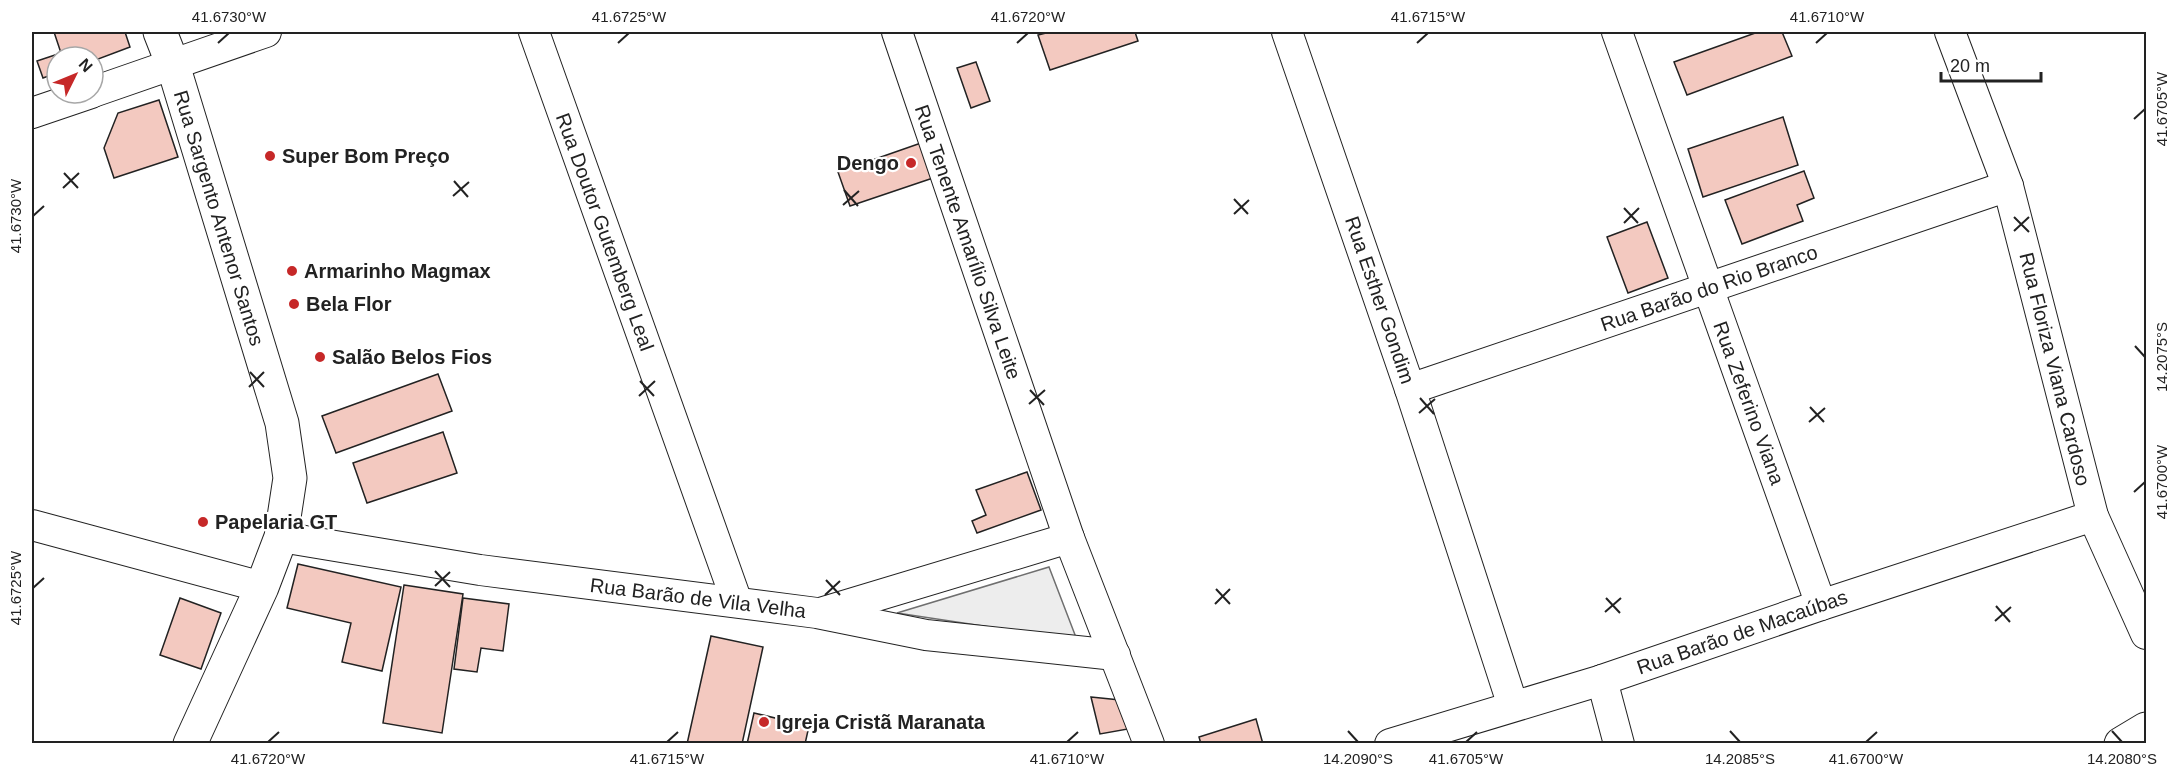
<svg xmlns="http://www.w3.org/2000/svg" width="2178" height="775" font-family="Arial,sans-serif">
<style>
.parking{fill:#ededed;stroke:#6f6f6f;stroke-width:1.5}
.building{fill:#f3c9c0;stroke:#222;stroke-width:1.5}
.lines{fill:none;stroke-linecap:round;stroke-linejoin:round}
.minor-casing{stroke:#222;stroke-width:32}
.tertiary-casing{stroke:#222;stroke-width:35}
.secondary-casing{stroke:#222;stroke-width:35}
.minor{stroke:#fff;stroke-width:30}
.tertiary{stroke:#fff;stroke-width:33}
.secondary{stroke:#fff;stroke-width:33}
.ticks{fill:none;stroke:#222;stroke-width:2}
.poi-dot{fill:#c62828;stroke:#fff;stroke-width:2}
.labels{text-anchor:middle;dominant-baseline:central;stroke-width:4.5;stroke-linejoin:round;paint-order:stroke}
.poi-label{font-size:20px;font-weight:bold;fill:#222;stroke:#fff;text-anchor:start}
.street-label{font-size:20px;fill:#222;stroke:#fff}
.neatline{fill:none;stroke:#222;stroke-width:2}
.ticks-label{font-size:15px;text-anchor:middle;fill:#222}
</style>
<rect width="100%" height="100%" fill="#fff"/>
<path class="parking" d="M1049 567 1077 640 897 613Z"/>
<g class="building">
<path d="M54 32H125L130 47 93 61V57H57V73L43 78 37 61 61 53Z"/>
<path d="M1050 32H1135L1138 41 1050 70 1038 35Z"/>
<path d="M1758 32H1782L1792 56 1687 95 1674 62Z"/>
<path d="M976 62 990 101 971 108 957 68Z"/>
<path d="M159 100 178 157 114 178 104 148 118 113Z"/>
<path d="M1783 117 1798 165 1703 197 1688 149Z"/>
<path d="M921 143 933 178 850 206 838 172Z"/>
<path d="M1804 171 1814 198 1797 205 1803 221 1742 244 1725 200Z"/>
<path d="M1647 222 1668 278 1628 293 1607 237Z"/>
<path d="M438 374 452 411 336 453 322 416Z"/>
<path d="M443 432 457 473 367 503 353 463Z"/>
<path d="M1027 472 1041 510 977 533 972 521 986 515 976 490Z"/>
<path d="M298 564 401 587 382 671 342 662 351 623 287 608Z"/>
<path d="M404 585 463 594 442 733 383 723Z"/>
<path d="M180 598 221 613 201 669 160 655Z"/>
<path d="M463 598 509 604 503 651 481 648 477 672 454 669Z"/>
<path d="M711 636 763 647 742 744H687Z"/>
<path d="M1091 697 1120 700 1128 729 1100 734Z"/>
<path d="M754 713 809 726 805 744H747Z"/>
<path d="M1256 719 1263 744H1201L1199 737Z"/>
</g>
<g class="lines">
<defs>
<g id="minor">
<path d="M534 32 737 602"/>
<path d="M897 32 1069 538 1149 744"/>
<path d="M1287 32 1410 389 1513 706"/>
<path d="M1617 32 1821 605"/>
<path d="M1950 32 2008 186 2093 516 2146 634"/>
<path d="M93 92 266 32"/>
<path d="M32 113 91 93"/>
<path d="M1410 389 2008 186"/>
<path d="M32 525 262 587"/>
<path d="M281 537 480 570 817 613 926 635 1115 655"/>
<path d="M820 613 1069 538"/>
<path d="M1602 680 1619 744"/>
<path d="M1390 744 1602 680 1821 605 2093 516"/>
</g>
<path id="tertiary" d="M160 32 173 65 282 423 290 478 281 537 262 587 190 744"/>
<path id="secondary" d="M2121 744 2146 729"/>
</defs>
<use href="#minor" class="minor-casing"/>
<use href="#tertiary" class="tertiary-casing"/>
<use href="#secondary" class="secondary-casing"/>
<use href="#minor" class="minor"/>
<use href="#tertiary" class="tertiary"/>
<use href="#secondary" class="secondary"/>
</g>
<path class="ticks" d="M218 43 229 33M618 43 629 33M1017 43 1028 33M1417 43 1428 33M1816 43 1827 33M2134 119 2145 109M64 173 78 188M454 181 468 197M63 188 79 173M844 190 858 206M453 196 469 182M1234 199 1248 214M843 205 859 191M1624 208 1638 223M1234 214 1249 200M33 216 44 206M2014 217 2029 232M1624 223 1639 208M2014 231 2029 217M2135 346 2145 357M250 372 264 387M640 381 654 396M249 387 264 372M1030 390 1044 405M639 396 655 381M1420 398 1434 414M1029 404 1045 390M1810 407 1824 422M1419 413 1435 399M1809 422 1825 408M2134 492 2145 482M435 571 450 587M826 580 840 595M435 586 450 572M33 588 44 578M1216 589 1230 604M825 595 840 581M1606 598 1620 613M1215 604 1230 589M1996 606 2010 622M1605 612 1621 598M1995 621 2011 607M1348 731 1358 742M1730 731 1740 742M2112 731 2122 742M268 742 279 732M667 742 678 732M1067 742 1078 732M1466 742 1477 732M1866 742 1877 732"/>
<g class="poi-dot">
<circle cx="270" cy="156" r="6"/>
<circle cx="911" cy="163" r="6"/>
<circle cx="292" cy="271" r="6"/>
<circle cx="294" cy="304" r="6"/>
<circle cx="320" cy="357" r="6"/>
<circle cx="203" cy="522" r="6"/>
<circle cx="764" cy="722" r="6"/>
</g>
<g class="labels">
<g class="poi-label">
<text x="282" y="156">Super Bom Preço</text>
<text x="899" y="163" text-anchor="end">Dengo</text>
<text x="304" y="271">Armarinho Magmax</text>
<text x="306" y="304">Bela Flor</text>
<text x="332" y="357">Salão Belos Fios</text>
<text x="215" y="522">Papelaria GT</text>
<text x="776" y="722">Igreja Cristã Maranata</text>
</g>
<g class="street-label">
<text transform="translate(219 218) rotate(73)">Rua Sargento Antenor Santos</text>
<text transform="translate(605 232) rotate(70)">Rua Doutor Gutemberg Leal</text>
<text transform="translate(968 242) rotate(71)">Rua Tenente Amarílio Silva Leite</text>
<text transform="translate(1709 288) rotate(-19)">Rua Barão do Rio Branco</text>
<text transform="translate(1380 300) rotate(71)">Rua Esther Gondim</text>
<text transform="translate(2055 369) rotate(76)">Rua Floriza Viana Cardoso</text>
<text transform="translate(1749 403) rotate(70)">Rua Zeferino Viana</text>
<text transform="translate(698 598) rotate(7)">Rua Barão de Vila Velha</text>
<text transform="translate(1742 632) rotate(-19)">Rua Barão de Macaúbas</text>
</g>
</g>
<rect width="2178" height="775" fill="none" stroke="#ffffff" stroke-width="66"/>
<g transform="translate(75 75) rotate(47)"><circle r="28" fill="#ffffff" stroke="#a7a7a7" stroke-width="1.5"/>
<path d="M0-4.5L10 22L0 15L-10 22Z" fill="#c62828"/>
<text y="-9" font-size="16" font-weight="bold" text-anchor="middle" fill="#222222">N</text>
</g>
<path d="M1941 72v9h100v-9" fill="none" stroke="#222222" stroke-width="3"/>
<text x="1950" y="72" font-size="18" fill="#222222" stroke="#ffffff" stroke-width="4.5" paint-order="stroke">20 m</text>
<rect x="33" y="33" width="2112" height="709" class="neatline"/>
<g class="ticks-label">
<text x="229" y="22">41.6730°W</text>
<text x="629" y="22">41.6725°W</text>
<text x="1028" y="22">41.6720°W</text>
<text x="1428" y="22">41.6715°W</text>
<text x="1827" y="22">41.6710°W</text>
<text transform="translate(2162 109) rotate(-90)" y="5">41.6705°W</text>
<text transform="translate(16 216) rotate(-90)" y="5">41.6730°W</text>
<text transform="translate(2162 357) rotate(-90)" y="5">14.2075°S</text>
<text transform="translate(2162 482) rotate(-90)" y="5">41.6700°W</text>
<text transform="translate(16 588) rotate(-90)" y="5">41.6725°W</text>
<text x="268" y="764">41.6720°W</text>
<text x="667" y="764">41.6715°W</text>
<text x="1067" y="764">41.6710°W</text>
<text x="1358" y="764">14.2090°S</text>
<text x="1466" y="764">41.6705°W</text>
<text x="1740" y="764">14.2085°S</text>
<text x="1866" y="764">41.6700°W</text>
<text x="2122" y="764">14.2080°S</text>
</g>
</svg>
